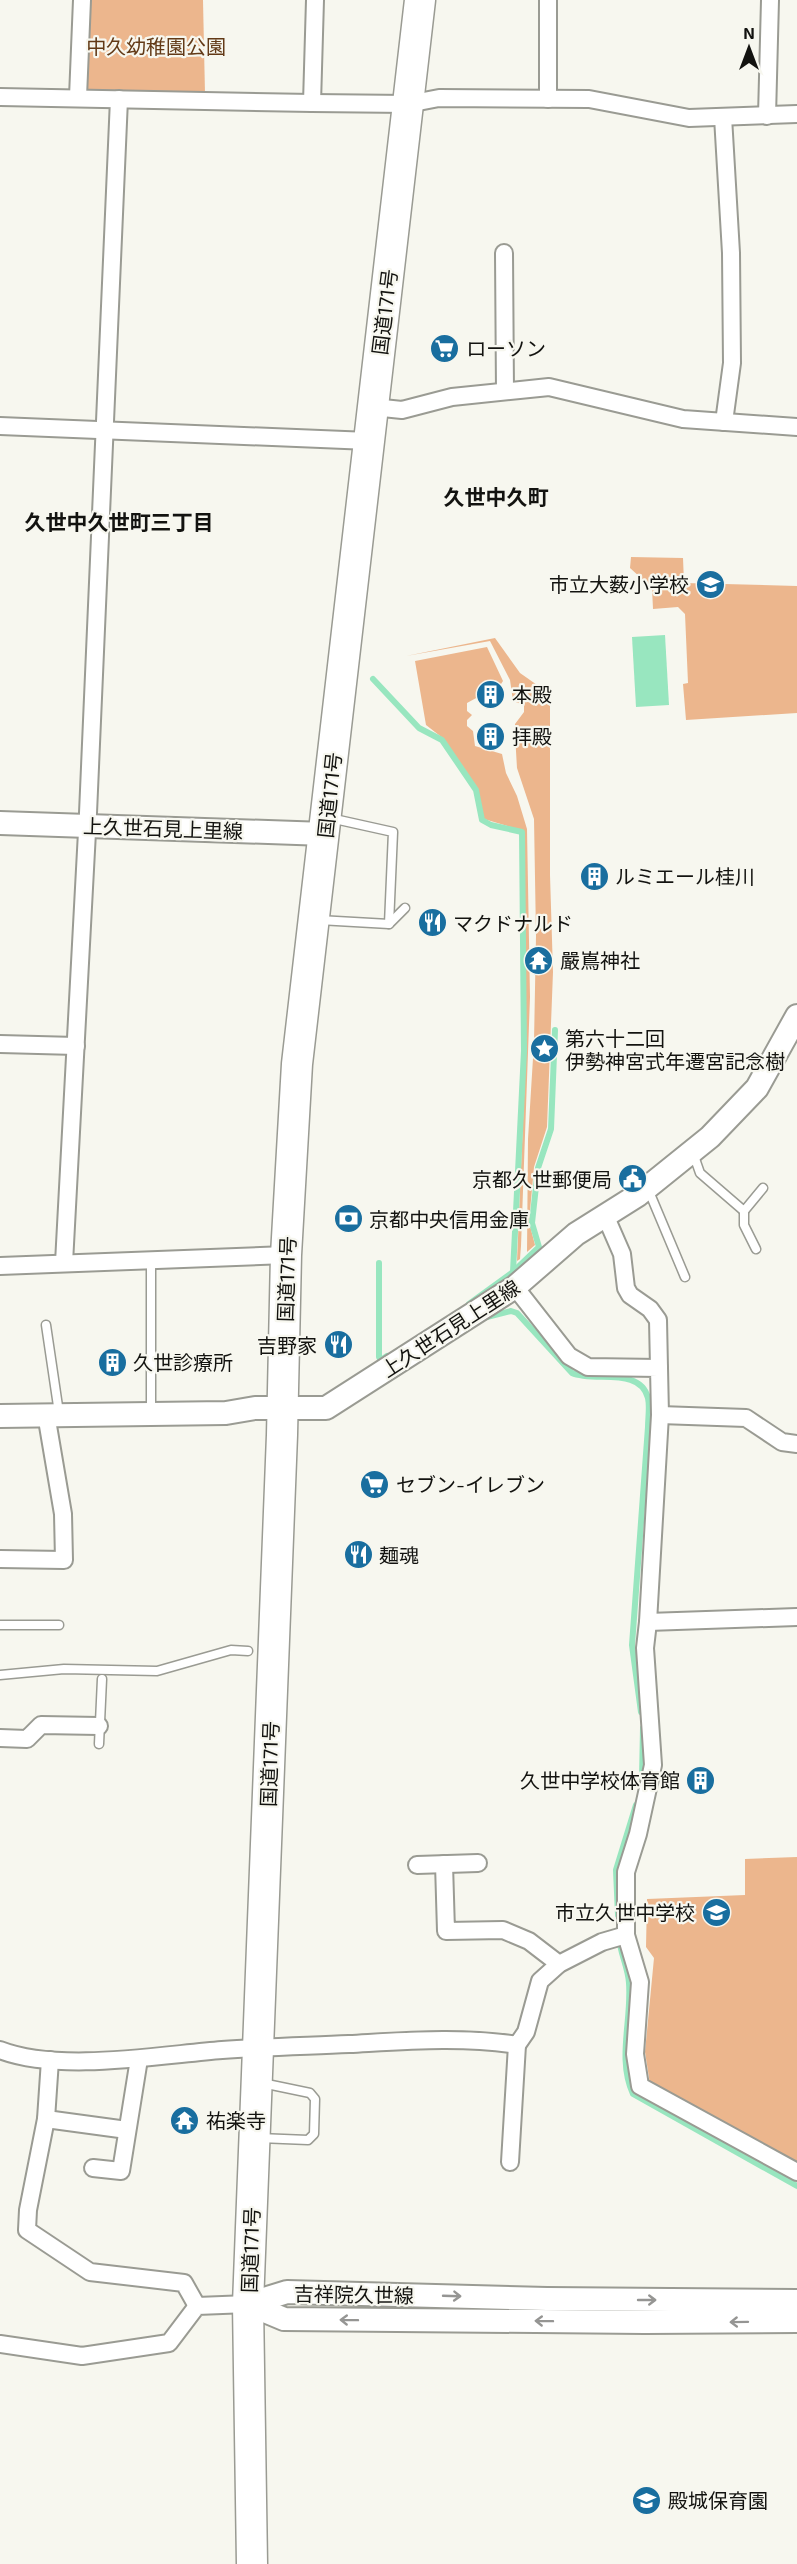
<svg xmlns="http://www.w3.org/2000/svg" width="797" height="2564" font-family="'Exo 2','Noto Sans JP',sans-serif">
<style>
.green{fill:#ecb68d}
.water{fill:#98e6bf}
.lines{fill:none;stroke-linecap:round;stroke-linejoin:round}
.stream{stroke:#98e6bf;stroke-width:6}
.lane-casing{stroke:#9a9b93;stroke-width:11}
.street-casing{stroke:#9a9b93;stroke-width:20}
.secondary-casing{stroke:#9a9b93;stroke-width:26}
.highway-casing{stroke:#9a9b93;stroke-width:33}
.lane{stroke:#fff;stroke-width:8}
.street{stroke:#fff;stroke-width:16}
.secondary{stroke:#fff;stroke-width:22}
.highway{stroke:#fff;stroke-width:30}
.oneway{stroke:#959593}
.labels{text-anchor:middle;dominant-baseline:central;stroke-width:4.5;stroke-linejoin:round;paint-order:stroke}
.park-label{font-size:20px;fill:#633a17;stroke:#f7f7ef}
.street-label{font-size:20px;fill:#131310;stroke:#f7f7ef}
.poi-label{font-size:20px;fill:#131310;stroke:#f7f7ef;text-anchor:start}
.neighbourhood-label{font-size:21px;font-weight:bold;fill:#131310;stroke:#f7f7ef}
</style>
<rect width="100%" height="100%" fill="#f7f7ef"/>
<g class="green">
<path d="M91 0H203L205 94 87 90Z"/>
<path d="M631 557 683 558 684 583 797 586V713L686 720 683 684 688 683 685 614 678 607 653 609 652 588 630 568Z"/>
<path d="M495 638 520 673 550 694V875L553 972 547 1127 534 1167 529 1222 535 1245 527 1252 528 1139 534 1042 536 936 534 819 517 768 515 734V724L524 712V705L513 701 510 680 490 641 406 656Z"/>
<path d="M487 647 503 681 499 687H479L478 697 467 703V711L472 715 467 720V726L473 731 475 746 502 754 506 773 517 796 527 829 530 997 521 1246 520 1259 517 1261 526 1051 524 831 484 819 478 790 444 739 426 725 415 661Z"/>
<path d="M797 1857V2162L650 2084 645 2052 654 1958 646 1947 647 1899 745 1895V1859Z"/>
</g>
<path class="water" d="M665 635 669 705 636 707 632 637Z"/>
<g class="lines">
<g class="stream">
<path d="M373 679 419 728 442 740 476 790 482 820 491 825 522 832 524 1051 513 1272 469 1304"/>
<path d="M379 1263V1357L381 1360 387 1356"/>
<path d="M513 1272 539 1247 532 1223 538 1168 551 1129 555 1030"/>
<path d="M483 1318 511 1311 517 1313 572 1373C594 1383 640 1366 648 1398 650 1407 648 1418 648 1427L632 1645 641 1712"/>
<path d="M642 1778 643 1728"/>
<path d="M618 1915 616 1870 636 1805"/>
<path d="M619 1937C620 1953 628 1967 629 1983 632 2020 617 2059 633 2094L797 2186"/>
</g>
<defs>
<g id="lane">
<path d="M330 818 393 832 389 924"/>
<path d="M319 920 389 924 405 908"/>
<path d="M693 1153 700 1173 744 1211 763 1188"/>
<path d="M648 1189 685 1277"/>
<path d="M744 1211V1225L756 1249"/>
<path d="M151 1259V1411"/>
<path d="M46 1325 59 1413"/>
<path d="M0 1625H59"/>
<path d="M0 1675 64 1669 157 1671 231 1650 248 1651"/>
<path d="M99 1744 102 1679"/>
<path d="M259 2138 308 2140 314 2134 315 2099 310 2093 262 2083"/>
</g>
<g id="street">
<path d="M548 0V99"/>
<path d="M0 97 312 103 408 104 439 98 589 99 689 118 797 114"/>
<path d="M78 97 82 0"/>
<path d="M312 103 315 0"/>
<path d="M767 116 770 0"/>
<path d="M723 117 731 253 732 363 724 422"/>
<path d="M504 253 505 391"/>
<path d="M373 407 402 410 452 397 549 387 683 419 797 427"/>
<path d="M0 426 369 441"/>
<path d="M0 1044 76 1046"/>
<path d="M605 1215 622 1254 626 1288 630 1295 650 1309 658 1320 659 1368"/>
<path d="M64 1263 88 813 119 99"/>
<path d="M0 1266 286 1255"/>
<path d="M515 1287 569 1356 588 1367 659 1368 660 1415 648 1622 797 1617"/>
<path d="M660 1415 746 1418 782 1442 797 1444"/>
<path d="M0 1559 64 1560 63 1514 46 1414"/>
<path d="M648 1622 645 1648 653 1765 638 1834 626 1872V1935L640 1982 635 2054 640 2086 797 2172"/>
<path d="M0 1738 27 1739 41 1725 99 1726"/>
<path d="M444 1864 446 1931 503 1930 529 1941 559 1964"/>
<path d="M417 1865 478 1863"/>
<path d="M0 2050C59 2073 159 2055 222 2050 264 2047 306 2046 349 2044 404 2041 462 2036 517 2045L526 2032 540 1981 559 1964 602 1942 626 1935"/>
<path d="M50 2060 46 2119 28 2210 27 2230 90 2272 184 2283 197 2306"/>
<path d="M46 2119 127 2130"/>
<path d="M510 2162 517 2045"/>
<path d="M93 2168 121 2171 139 2059"/>
<path d="M0 2344 82 2356 169 2343 197 2306 248 2304"/>
</g>
<g id="secondary">
<path d="M0 823 325 834"/>
<path d="M0 1416 226 1413 255 1408H326L515 1287 576 1234 638 1195 710 1137 757 1088 797 1016"/>
<path d="M248 2304 284 2319 645 2322 797 2321"/>
<path d="M248 2304 287 2292 547 2299 797 2301"/>
</g>
<path id="highway" d="M252 2564 248 2304 282 1435 286 1255 297 1064 420 0"/>
</defs>
<use href="#lane" class="lane-casing"/>
<use href="#street" class="street-casing"/>
<use href="#secondary" class="secondary-casing"/>
<use href="#highway" class="highway-casing"/>
<use href="#lane" class="lane"/>
<use href="#street" class="street"/>
<use href="#secondary" class="secondary"/>
<use href="#highway" class="highway"/>
</g>
<defs><path id="oneway-shaft" d="M-6 0H5M1.5-3L5.5 0L1.5 3" fill="none" stroke-width="1.6" stroke-linecap="round" stroke-linejoin="round" transform="scale(1.5)"/></defs>
<g class="oneway">
<use href="#oneway-shaft" transform="translate(452 2296) rotate(2)"/>
<use href="#oneway-shaft" transform="translate(647 2300)"/>
<use href="#oneway-shaft" transform="translate(349 2320) rotate(-179)"/>
<use href="#oneway-shaft" transform="translate(544 2321) rotate(-179)"/>
<use href="#oneway-shaft" transform="translate(739 2322) rotate(179)"/>
</g>
<defs>
<symbol id="supermarket-disc" viewBox="-11 -11 22 22"><circle r="9.5" fill="#196e9f" stroke="#f7f7ef"/><path d="M-6-5.5h2.5l.6 2H6L4.5 2H-2.5L-4.4-4H-6ZM-1.5 3.2a1.3 1.3 0 1 0 .1 0ZM3 3.2a1.3 1.3 0 1 0 .1 0Z" fill="#fff"/></symbol>
<symbol id="school-disc" viewBox="-11 -11 22 22"><circle r="9.5" fill="#196e9f" stroke="#f7f7ef"/><path d="M0-5L7-2L0 1L-7-2ZM-4 1L0 2.5L4 1V4Q0 6-4 4Z" fill="#fff"/></symbol>
<symbol id="building-disc" viewBox="-11 -11 22 22"><circle r="9.5" fill="#196e9f" stroke="#f7f7ef"/><path d="M-4-6H4V6H1V3H-1V6H-4ZM-2.5-4.3h1.7v1.8h-1.7ZM.8-4.3h1.7v1.8H.8ZM-2.5-1h1.7V.8h-1.7ZM.8-1h1.7V.8H.8Z" fill="#fff"/></symbol>
<symbol id="restaurant-disc" viewBox="-11 -11 22 22"><circle r="9.5" fill="#196e9f" stroke="#f7f7ef"/><path d="M-5-6h1v4h1v-4h1v4h1v-4h1v5L-1.5 .5V6h-2V.5L-5-1ZM5-6V6H3V1.5H1.5Q1.5-4 5-6Z" fill="#fff"/></symbol>
<symbol id="temple-disc" viewBox="-11 -11 22 22"><circle r="9.5" fill="#196e9f" stroke="#f7f7ef"/><path d="M0-6L5-2H3V0L6.5 2.5H4V6H1.5V3h-3V6H-4V2.5H-6.5L-3 0V-2H-5Z" fill="#fff"/></symbol>
<symbol id="sight-disc" viewBox="-11 -11 22 22"><circle r="9.5" fill="#196e9f" stroke="#f7f7ef"/><path d="M0-6L1.8-2.2L6-1.7L2.9 1.2L3.7 5.4L0 3.3L-3.7 5.4L-2.9 1.2L-6-1.7L-1.8-2.2Z" fill="#fff"/></symbol>
<symbol id="civic-disc" viewBox="-11 -11 22 22"><circle r="9.5" fill="#196e9f" stroke="#f7f7ef"/><path d="M-.6-6.5H3V-4.5H.6V-3L4-1V1h2V6H-6V1h2V-1L-.6-3ZM-1.2 2.5V6h2.4V2.5Z" fill="#fff"/></symbol>
<symbol id="bank-disc" viewBox="-11 -11 22 22"><circle r="9.5" fill="#196e9f" stroke="#f7f7ef"/><path d="M-6-4H6V4H-6ZM0-2.3a2.3 2.3 0 1 0 0 4.6a2.3 2.3 0 1 0 0-4.6Z" fill="#fff"/></symbol>
</defs>
<g fill-rule="evenodd">
<use href="#supermarket-disc" x="428" y="332" width="33" height="33"/>
<use href="#school-disc" x="694" y="568" width="33" height="33"/>
<use href="#building-disc" x="474" y="678" width="33" height="33"/>
<use href="#building-disc" x="474" y="720" width="33" height="33"/>
<use href="#building-disc" x="578" y="860" width="33" height="33"/>
<use href="#restaurant-disc" x="416" y="906" width="33" height="33"/>
<use href="#temple-disc" x="522" y="944" width="33" height="33"/>
<use href="#sight-disc" x="528" y="1032" width="33" height="33"/>
<use href="#civic-disc" x="616" y="1162" width="33" height="33"/>
<use href="#bank-disc" x="332" y="1202" width="33" height="33"/>
<use href="#restaurant-disc" x="322" y="1328" width="33" height="33"/>
<use href="#building-disc" x="96" y="1346" width="33" height="33"/>
<use href="#supermarket-disc" x="358" y="1468" width="33" height="33"/>
<use href="#restaurant-disc" x="342" y="1538" width="33" height="33"/>
<use href="#building-disc" x="684" y="1764" width="33" height="33"/>
<use href="#school-disc" x="700" y="1896" width="33" height="33"/>
<use href="#temple-disc" x="168" y="2104" width="33" height="33"/>
<use href="#school-disc" x="630" y="2484" width="33" height="33"/>
</g>
<g class="labels">
<g class="park-label">
<text x="156" y="46">中久幼稚園公園</text>
</g>
<g class="street-label">
<text transform="translate(384 312) rotate(-83)">国道171号</text>
<text transform="translate(329 795) rotate(-84)">国道171号</text>
<text transform="translate(163 828) rotate(2)">上久世石見上里線</text>
<text transform="translate(286 1279) rotate(-88)">国道171号</text>
<text transform="translate(450 1328) rotate(-33)">上久世石見上里線</text>
<text transform="translate(269 1764) rotate(-88)">国道171号</text>
<text transform="translate(250 2250) rotate(-88)">国道171号</text>
<text transform="translate(354 2294) rotate(1)">吉祥院久世線</text>
</g>
<g class="poi-label">
<text x="466" y="348">ローソン</text>
<text x="689" y="584" text-anchor="end">市立大薮小学校</text>
<text x="512" y="694">本殿</text>
<text x="512" y="736">拝殿</text>
<text x="615" y="876">ルミエール桂川</text>
<text x="453" y="923">マクドナルド</text>
<text x="560" y="960">嚴嶌神社</text>
<text x="565" y="1038">第六十二回<tspan x="565" dy="23">伊勢神宮式年遷宮記念樹</tspan></text>
<text x="612" y="1179" text-anchor="end">京都久世郵便局</text>
<text x="369" y="1219">京都中央信用金庫</text>
<text x="317" y="1345" text-anchor="end">吉野家</text>
<text x="133" y="1362">久世診療所</text>
<text x="396" y="1484">セブン-イレブン</text>
<text x="379" y="1555">麺魂</text>
<text x="680" y="1780" text-anchor="end">久世中学校体育館</text>
<text x="695" y="1912" text-anchor="end">市立久世中学校</text>
<text x="206" y="2120">祐楽寺</text>
<text x="668" y="2500">殿城保育園</text>
</g>
<g class="neighbourhood-label">
<text x="496" y="496">久世中久町</text>
<text x="119" y="521">久世中久世町三丁目</text>
</g>
</g>
<g transform="translate(749 48)" stroke="#f7f7ef" stroke-width="4.5" paint-order="stroke">
<path d="M0-4.5L10 22L0 15L-10 22Z" fill="#131310"/>
<text y="-9" font-size="16" font-weight="bold" text-anchor="middle" fill="#131310">N</text>
</g>
</svg>
